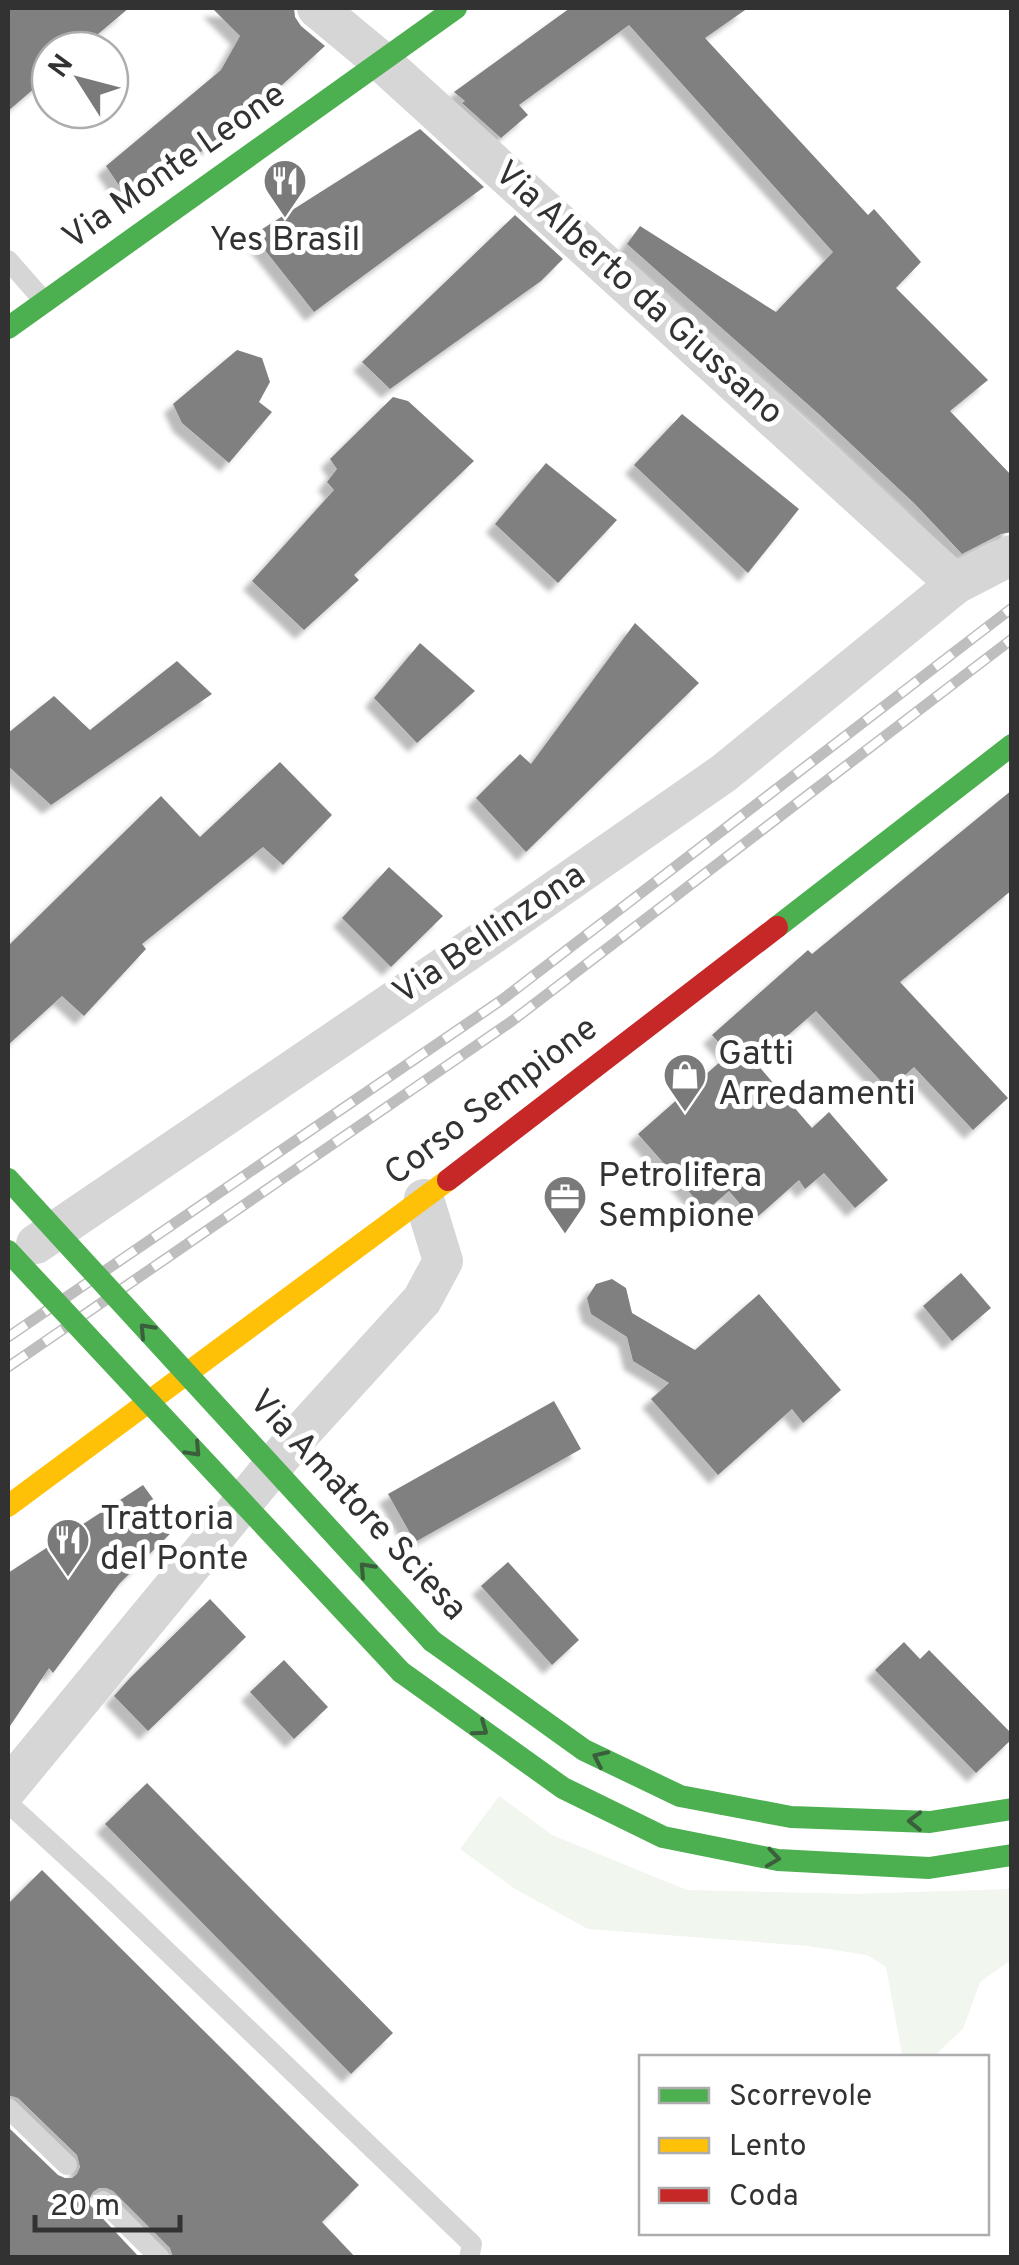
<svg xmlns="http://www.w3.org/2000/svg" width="1019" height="2265" font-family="Overpass,sans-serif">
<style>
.green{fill:#f1f6ee}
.building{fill:#808080;filter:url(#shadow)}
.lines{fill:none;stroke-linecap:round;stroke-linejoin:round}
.lane{stroke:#d6d6d6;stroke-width:20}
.street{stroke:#d6d6d6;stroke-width:40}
.fast{stroke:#4caf50;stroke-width:22}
.slow{stroke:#ffc107;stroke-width:22}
.jam{stroke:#c62828;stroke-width:22}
.rail-casing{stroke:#bebebe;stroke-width:11}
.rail{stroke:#fff;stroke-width:8;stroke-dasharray:22;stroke-linecap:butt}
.fast-bridge{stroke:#4caf50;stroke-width:22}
.oneway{stroke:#3b5e3c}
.labels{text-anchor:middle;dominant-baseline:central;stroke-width:10;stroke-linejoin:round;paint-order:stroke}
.street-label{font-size:35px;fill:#323232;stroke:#fff}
.poi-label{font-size:35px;fill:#323232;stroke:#fff;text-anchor:start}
</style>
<defs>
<filter id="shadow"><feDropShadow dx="-9" dy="9" stdDeviation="2.5" flood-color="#0004"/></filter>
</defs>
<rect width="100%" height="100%" fill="#fff"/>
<path class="green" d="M499 1796 552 1835 687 1890 853 1894 1011 1889V1960L980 1982 963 2029 933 2057H915L902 2054 886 1967 867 1955 808 1946 588 1929 515 1889 460 1849Z"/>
<g class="building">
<path d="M8 8H129L79 50H50V75L8 111Z"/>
<path d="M212 8H294L295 17 301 26 325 46 261 104 264 107 130 202 106 166 221 70 240 36Z"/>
<path d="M570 8H748L705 38 868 215 874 209 921 262 896 288 988 380 950 411 1012 476V532L1001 534 962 554 915 504 821 416 627 244 640 226 776 312 833 252 629 25 519 105 528 115 501 138 462 103 465 101 454 92Z"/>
<path d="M420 129 484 187 314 312 253 235Z"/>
<path d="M515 215 563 259 541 281 390 389 362 362Z"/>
<path d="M237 350 262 358 270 382 259 402 272 412 229 463 182 423 173 404Z"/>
<path d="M393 397 408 401 474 461 354 575 359 580 304 630 252 581 334 490 327 482 337 469 330 459Z"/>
<path d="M682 414 799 509 748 573 634 465Z"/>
<path d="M546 463 617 520 558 583 495 524Z"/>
<path d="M635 623 699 683 526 852 476 798 520 754 531 764Z"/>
<path d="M420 643 475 691 417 743 374 698Z"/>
<path d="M177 661 212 694 51 805 8 766V733L54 696 90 730Z"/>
<path d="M280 762 332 815 283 865 263 847 142 944 146 949 84 1016 62 996 8 1045V946L161 796 200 837Z"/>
<path d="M1012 790V890L900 982 1008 1098 973 1130 914 1067 889 1090 816 1011 756 1063 812 1128 829 1112 888 1180 855 1208 824 1173 805 1189 799 1180 754 1220 729 1191 706 1211 638 1134 729 1054 712 1035 808 950 812 954Z"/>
<path d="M389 867 443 916 391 967 342 918Z"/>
<path d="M961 1273 991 1308 952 1341 923 1306Z"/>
<path d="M612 1279 626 1288 632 1313 695 1350 759 1294 841 1390 803 1423 792 1409 718 1475 651 1399 669 1383 633 1361 627 1337 591 1314 587 1298 596 1284Z"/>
<path d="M554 1401 581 1449 415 1542 388 1494Z"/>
<path d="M143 1485 175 1529 120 1583 53 1673 49 1668 8 1729V1573Z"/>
<path d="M508 1562 579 1640 552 1665 481 1586Z"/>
<path d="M210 1599 246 1637 148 1731 114 1696 130 1678Z"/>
<path d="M904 1642 920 1659 929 1650 1012 1734V1739L976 1773 875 1670Z"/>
<path d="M284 1660 328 1707 294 1739 250 1692Z"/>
<path d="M147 1783 393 2033 351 2074 105 1824Z"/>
<path d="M42 1870 359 2185 322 2222 356 2258H173L170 2248 113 2191 106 2188H99L93 2192 90 2198V2205L140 2258H8V2127L58 2175 65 2178H72L77 2174 80 2167 77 2155 18 2098 8 2095V1904Z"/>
</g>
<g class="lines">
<g class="lane">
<path d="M8 260 43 300"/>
<path d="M8 1803 103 1890 472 2244 469 2258"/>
<path d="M8 2108 67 2165"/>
<path d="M103 2201 160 2258"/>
</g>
<g class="street">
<path d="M317 8 382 62 956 584"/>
<path d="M36 1244 484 940 724 773 956 584 1012 555"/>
<path d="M8 1788 297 1437 422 1300 443 1261 424 1199"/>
</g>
<g class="fast">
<path d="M8 328 456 8"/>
<path d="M777 927 1012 745"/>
<path d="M432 1641 584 1750 680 1796 791 1817 930 1822 1012 1809"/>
<path d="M401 1672 563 1788 663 1837 778 1860 929 1868 1012 1855"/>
</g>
<path class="slow" d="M8 1506 448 1180"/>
<path class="jam" d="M448 1180 777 927"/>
<defs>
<g id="rail">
<path d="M8 1337 503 999 1012 608"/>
<path d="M8 1367 512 1021 1012 639"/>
</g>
</defs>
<use href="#rail" class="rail-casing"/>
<use href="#rail" class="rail"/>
<g class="fast-bridge">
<path d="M8 1179 432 1641"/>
<path d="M8 1251 401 1672"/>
</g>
</g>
<defs><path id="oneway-chevron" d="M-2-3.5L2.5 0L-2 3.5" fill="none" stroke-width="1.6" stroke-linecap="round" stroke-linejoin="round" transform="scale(2.5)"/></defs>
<g class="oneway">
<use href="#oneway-chevron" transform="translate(146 1330) rotate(-133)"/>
<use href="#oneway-chevron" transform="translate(194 1450) rotate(47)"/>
<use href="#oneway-chevron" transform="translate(366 1569) rotate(-133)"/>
<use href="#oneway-chevron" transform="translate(481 1729) rotate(36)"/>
<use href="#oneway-chevron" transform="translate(600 1758) rotate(-155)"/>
<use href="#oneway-chevron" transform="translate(915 1821) rotate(-179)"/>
<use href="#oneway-chevron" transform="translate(773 1858) rotate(8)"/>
</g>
<defs>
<symbol id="restaurant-pin" viewBox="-11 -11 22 30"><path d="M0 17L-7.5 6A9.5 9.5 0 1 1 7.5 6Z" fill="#7a7a7a" stroke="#fff"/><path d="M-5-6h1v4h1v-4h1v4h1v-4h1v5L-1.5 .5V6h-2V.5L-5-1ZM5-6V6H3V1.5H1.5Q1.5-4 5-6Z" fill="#fff"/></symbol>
<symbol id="shop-pin" viewBox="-11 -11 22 30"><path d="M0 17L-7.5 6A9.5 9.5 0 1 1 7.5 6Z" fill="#7a7a7a" stroke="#fff"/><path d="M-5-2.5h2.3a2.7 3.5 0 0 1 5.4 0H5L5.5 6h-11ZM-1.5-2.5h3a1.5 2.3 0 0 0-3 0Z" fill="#fff"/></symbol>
<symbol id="office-pin" viewBox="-11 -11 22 30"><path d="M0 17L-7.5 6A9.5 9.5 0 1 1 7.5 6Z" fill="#7a7a7a" stroke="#fff"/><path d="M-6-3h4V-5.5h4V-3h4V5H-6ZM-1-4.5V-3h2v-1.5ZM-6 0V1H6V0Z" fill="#fff"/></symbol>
</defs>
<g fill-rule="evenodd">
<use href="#restaurant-pin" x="260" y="156" width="50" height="68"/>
<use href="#shop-pin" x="660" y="1050" width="50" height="68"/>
<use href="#office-pin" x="540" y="1172" width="50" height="68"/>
<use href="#restaurant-pin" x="43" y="1515" width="50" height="68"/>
</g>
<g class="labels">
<g class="street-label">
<text transform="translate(175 167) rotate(-35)">Via Monte Leone</text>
<text transform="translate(638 294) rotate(42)">Via Alberto da Giussano</text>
<text transform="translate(490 935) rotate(-34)">Via Bellinzona</text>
<text transform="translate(492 1102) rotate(-37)">Corso Sempione</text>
<text transform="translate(357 1506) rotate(47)">Via Amatore Sciesa</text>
</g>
<g class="poi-label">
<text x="285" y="241" text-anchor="middle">Yes Brasil</text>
<text x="718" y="1055">Gatti<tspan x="718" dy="40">Arredamenti</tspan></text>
<text x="598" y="1177">Petrolifera<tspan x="598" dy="40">Sempione</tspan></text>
<text x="100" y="1520">Trattoria<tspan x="100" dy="40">del Ponte</tspan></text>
</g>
</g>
<rect width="1019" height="2265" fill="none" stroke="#323232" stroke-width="20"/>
<rect x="639" y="2055" width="350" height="180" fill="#ffffff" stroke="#adadad" stroke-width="2.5"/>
<rect x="659" y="2088" width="50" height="15" fill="#4caf50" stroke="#adadad" stroke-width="2.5"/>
<text x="729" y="2105" font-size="30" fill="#323232">Scorrevole</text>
<rect x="659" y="2138" width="50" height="15" fill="#ffc107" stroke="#adadad" stroke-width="2.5"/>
<text x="729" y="2155" font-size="30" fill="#323232">Lento</text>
<rect x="659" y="2188" width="50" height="15" fill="#c62828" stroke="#adadad" stroke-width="2.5"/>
<text x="729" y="2205" font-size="30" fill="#323232">Coda</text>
<g transform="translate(80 80) rotate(306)"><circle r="48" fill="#ffffff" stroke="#adadad" stroke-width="2.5"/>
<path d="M0-8L18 38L0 25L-18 38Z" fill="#7a7a7a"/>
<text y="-15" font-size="28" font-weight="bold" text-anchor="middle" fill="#323232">N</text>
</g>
<path d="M35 2215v15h145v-15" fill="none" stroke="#323232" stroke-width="5"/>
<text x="50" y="2215" font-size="30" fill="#323232" stroke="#ffffff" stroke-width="8" paint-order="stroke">20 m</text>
</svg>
